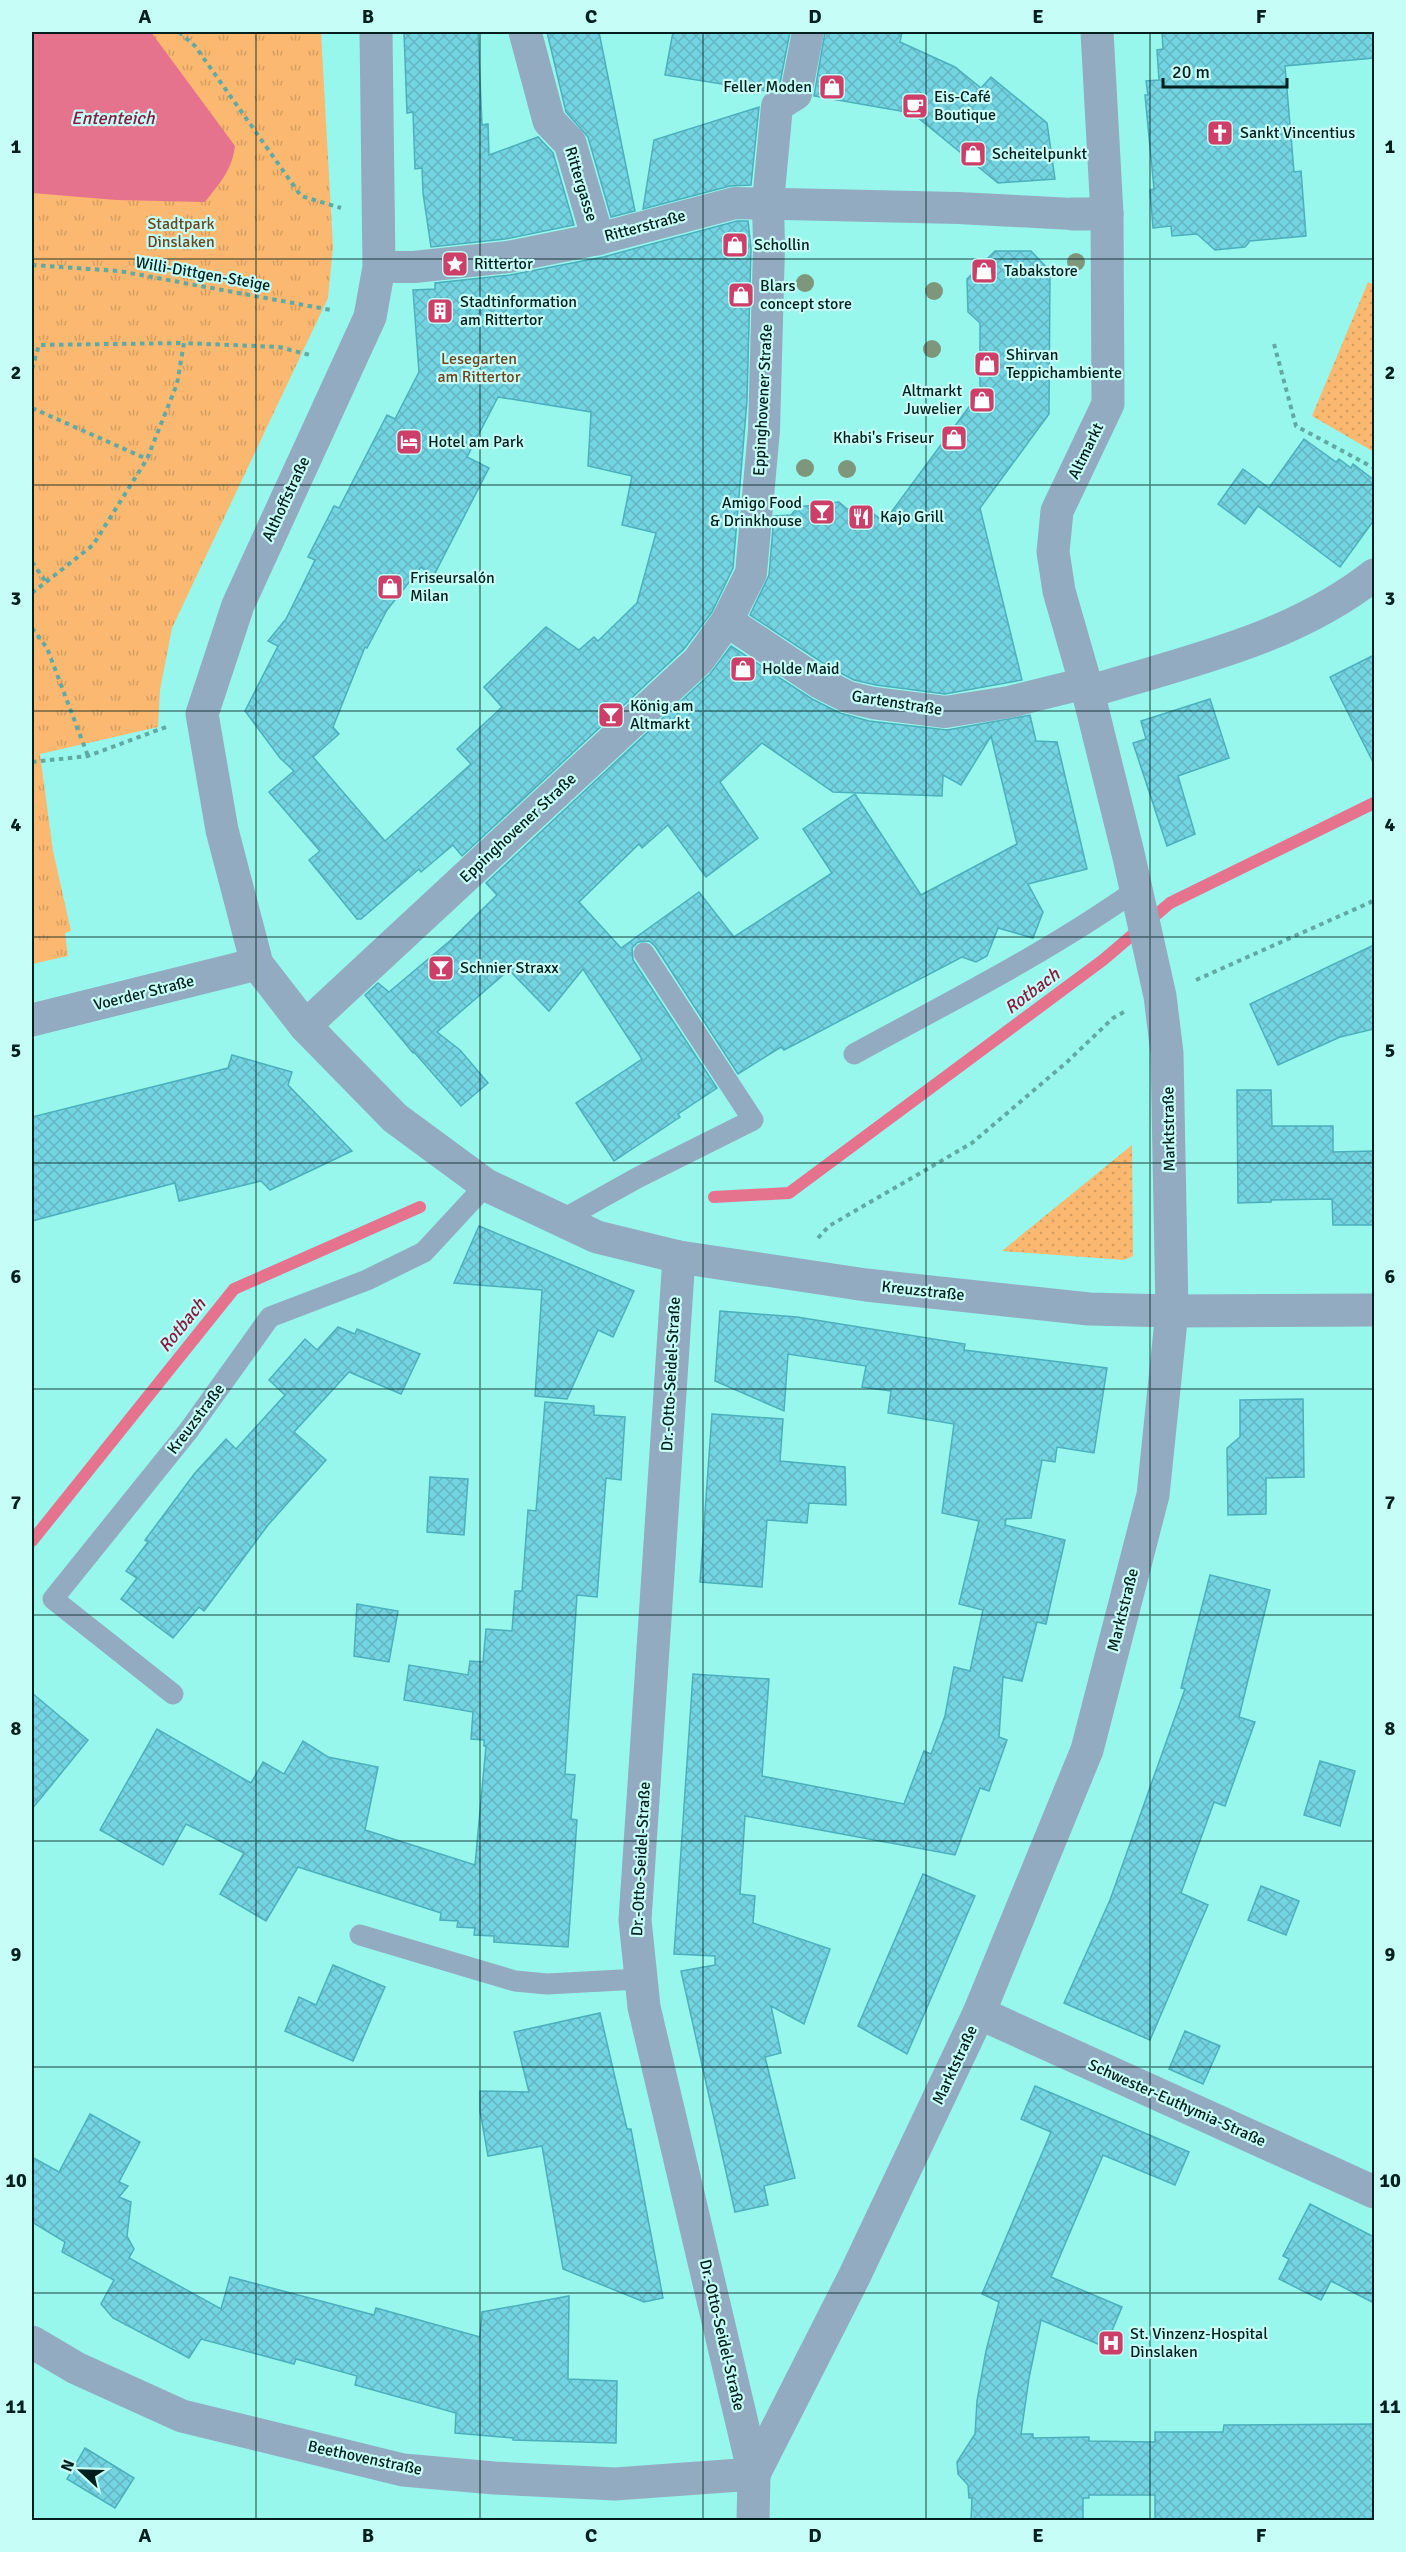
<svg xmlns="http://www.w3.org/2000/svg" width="1406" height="2552" font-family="Signika,sans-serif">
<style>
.grass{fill:url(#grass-dots)}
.park{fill:url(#park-tufts)}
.water{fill:#e6738e}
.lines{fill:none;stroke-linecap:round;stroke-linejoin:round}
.stream{stroke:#e6738e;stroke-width:12}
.building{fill:url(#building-cross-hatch);stroke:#4cafbc;stroke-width:1.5;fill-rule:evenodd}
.path{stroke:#61aaa3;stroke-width:4;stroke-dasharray:4.5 4.5;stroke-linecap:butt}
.service{stroke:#93abc1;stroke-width:21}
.pedestrian{stroke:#93abc1;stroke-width:32}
.minor{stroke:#93abc1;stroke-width:33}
.tree{fill:#7d967c}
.grid{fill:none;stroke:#001f1d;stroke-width:1.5;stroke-opacity:0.55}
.labels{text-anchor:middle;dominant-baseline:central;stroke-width:4.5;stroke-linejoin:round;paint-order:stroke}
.poi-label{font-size:16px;fill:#001f1d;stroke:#c6fdf6;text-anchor:start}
.street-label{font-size:16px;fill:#001f1d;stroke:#c6fdf6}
.park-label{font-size:16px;fill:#674620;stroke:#c6fdf6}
.water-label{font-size:18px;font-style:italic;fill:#851c3e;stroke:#c6fdf6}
.neatline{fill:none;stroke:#001f1d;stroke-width:2}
.grid-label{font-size:20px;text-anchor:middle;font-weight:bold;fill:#001f1d}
</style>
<defs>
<pattern id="grass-dots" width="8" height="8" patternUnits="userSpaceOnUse" patternTransform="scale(1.5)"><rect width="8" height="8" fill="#fab871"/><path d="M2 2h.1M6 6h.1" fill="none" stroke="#d49e61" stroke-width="1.8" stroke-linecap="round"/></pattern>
<pattern id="park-tufts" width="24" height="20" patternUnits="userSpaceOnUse" patternTransform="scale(1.5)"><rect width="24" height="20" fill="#fab871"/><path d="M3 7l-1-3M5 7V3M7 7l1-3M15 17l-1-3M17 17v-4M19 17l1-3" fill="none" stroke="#d49e61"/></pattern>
<pattern id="building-cross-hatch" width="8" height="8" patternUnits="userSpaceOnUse" patternTransform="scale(1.5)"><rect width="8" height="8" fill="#74d5e2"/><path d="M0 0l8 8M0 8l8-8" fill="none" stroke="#63b6c1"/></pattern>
</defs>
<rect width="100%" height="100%" fill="#97f7ed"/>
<g class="grass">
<path d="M1368 282 1374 285V452L1312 416Z"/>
<path d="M1132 1145 1133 1256 1124 1260 1002 1251Z"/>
</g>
<path class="park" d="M32 32H321L333 247 328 298 172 628 160 690 158 727 40 754 53 851 71 931 65 933 68 956 32 964Z"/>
<path class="water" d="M32 32H151L235 146C232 170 220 183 205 202L116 200 32 193Z"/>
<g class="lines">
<g class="stream">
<path d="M714 1197 789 1193 1103 960 1170 903 1374 803"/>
<path d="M32 1541 234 1289 420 1207"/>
</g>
</g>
<g class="building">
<path d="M404 32H478L482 125 488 124 489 155 538 137 553 153 574 225 505 239 431 247 423 193 422 168 415 169 413 112 407 113Z"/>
<path d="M547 32H599L635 211 611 217 588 137 566 112Z"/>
<path d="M673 32H790L780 83 770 89H766V91L665 75Z"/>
<path d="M825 32H902L900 42 955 67 981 88 991 77 1047 123 1055 179 998 183 912 113 814 96Z"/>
<path d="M1162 32H1374V58L1285 66 1294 172 1301 171 1306 236 1250 241 1245 247 1215 250 1197 234 1172 236 1171 226 1153 228 1150 190 1154 189 1145 95H1148L1146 81 1159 80 1157 50 1163 49Z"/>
<path d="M759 107 751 185 730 186 643 209 654 140Z"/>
<path d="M737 221H748L751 248 747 400 733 568 712 612 684 649 462 856 453 845 421 872 419 869 361 919H357L309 860 320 851 269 792 294 771 280 758 245 711 278 646 268 641 286 619 315 560 308 557 334 506 339 508 387 415 395 419 419 372 413 290 435 289V283L510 275 603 257ZM498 397 591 412 588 466 632 476 622 525 656 533 637 603 598 641 594 637 579 650 546 627 484 687 502 707 457 749 471 764 385 841 313 757 339 734 333 727 365 647 367 648 387 610 421 567 433 577 489 468 467 457Z"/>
<path d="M995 251H1031L1050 271 1049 414 980 508 1022 680 945 694 876 685 854 680 829 667 750 615 769 575 774 516 791 515 798 507 839 502 847 509 865 507 884 522 980 392V323L968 312 967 279Z"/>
<path d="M1304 439 1336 462 1339 459 1351 468 1353 464 1374 480V520L1340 567 1258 506 1245 524 1218 504 1243 469 1269 488Z"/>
<path d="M731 646 812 699 840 713 869 721 947 730 1030 715 1036 741 1057 742 1087 869 1028 884 1043 912 1033 938 998 928 987 956 976 962 962 957 784 1050 781 1047 738 1074 655 946 649 941 638 942 632 948 633 960 717 1088 678 1114 680 1117 614 1161 576 1103 642 1059 583 969 549 1011 509 970 437 1032 460 1050 488 1083 461 1106 414 1052 413 1053 365 995 378 983 389 992 452 939 497 895 486 883 710 674ZM991 736 1017 844 921 895 855 794 803 829 832 873 734 937 699 892 621 948 579 902 639 844 642 848 668 825 706 877 758 838 720 782 762 743 833 792 942 796 943 775 961 785Z"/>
<path d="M1374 655V764L1330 677Z"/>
<path d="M1210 699 1229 758 1178 776 1195 834 1167 846 1133 743 1146 739 1141 721Z"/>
<path d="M1374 945V1029L1340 1037 1278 1065 1250 1004Z"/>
<path d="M232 1055 292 1072 288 1085 352 1151 270 1190 261 1181 179 1201 175 1183 32 1221V1117L228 1068Z"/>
<path d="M1237 1090H1271L1272 1126H1333V1152L1374 1151V1225H1333L1332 1199 1271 1200V1202L1238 1203Z"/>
<path d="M479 1226 634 1291 613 1337 598 1330 567 1399 535 1396 542 1290 454 1283Z"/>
<path d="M720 1311 797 1317 965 1344 964 1350 1107 1368 1094 1453 1057 1447 1055 1462 1042 1460 1031 1518 1006 1519 1005 1525 1065 1540 1046 1624 1037 1622 1022 1681 1003 1677 999 1737 1007 1740 989 1791 980 1788 955 1855 745 1816 740 1894 755 1896 753 1923 830 1949 804 2024 771 2006 781 2053 765 2057 795 2178 764 2186 768 2205 735 2212 681 1971 715 1965V1956L674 1954 693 1674 769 1679 762 1776 904 1804 924 1751 931 1754 945 1716 954 1667 970 1671 983 1610 959 1604 979 1521 942 1513 954 1424 888 1413 891 1391 862 1387 866 1366 788 1354 784 1411 715 1381Z"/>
<path d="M338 1327 355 1334 357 1329 420 1354 401 1394 349 1372 294 1432 326 1460 268 1525 204 1611 199 1607 173 1638 121 1599 137 1578 126 1571 148 1542 145 1540 195 1473 226 1439 236 1449 285 1395 269 1380 305 1339 317 1350Z"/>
<path d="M1303 1399 1304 1477 1266 1478V1514L1228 1515 1227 1448 1240 1437V1400Z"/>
<path d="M545 1402 594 1406V1415L625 1417 621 1480 606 1478 597 1597 577 1595 565 1774 575 1775 571 1819 577 1820 568 1947 494 1942V1936L474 1935 475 1928 457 1927 458 1921 440 1920 441 1913 298 1867 266 1921 220 1894 244 1853 186 1824 163 1865 100 1830 157 1729 251 1783 263 1762 284 1774 303 1741 328 1757 378 1767 365 1830 475 1865 486 1746H484V1740L471 1739 473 1712 404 1700 409 1665 468 1675 470 1661 483 1662 486 1629 512 1631 515 1591H522L528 1510 536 1511Z"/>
<path d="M712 1414 783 1419 780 1461 845 1467 846 1505 809 1503 807 1523 767 1520 762 1587 700 1582Z"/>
<path d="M430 1477 468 1479 464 1535 427 1532Z"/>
<path d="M1210 1575 1270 1590 1239 1717 1255 1722 1225 1806 1214 1802 1181 1893 1208 1905 1150 2040 1064 2003 1110 1900 1185 1689 1181 1688Z"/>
<path d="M357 1604 398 1611 389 1662 354 1656Z"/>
<path d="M32 1693 88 1740 32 1809Z"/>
<path d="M1320 1761 1355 1771 1340 1826 1304 1815Z"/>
<path d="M923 1874 975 1896 907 2054 858 2026Z"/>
<path d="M1261 1886 1299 1901 1286 1935 1248 1920Z"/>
<path d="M333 1965 385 1987 353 2061 285 2031 299 1997 316 2005Z"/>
<path d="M600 2013 627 2129H631L663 2298 644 2302 563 2269 542 2146 488 2156 480 2111V2091L529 2092 514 2032Z"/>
<path d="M1185 2031 1220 2046 1203 2084 1169 2069Z"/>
<path d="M1035 2086 1189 2152 1175 2185 1103 2155 1051 2277 1122 2307 1105 2347 1041 2320 1029 2378 1021 2434H1033V2438L1089 2437V2441L1155 2442V2432H1223L1224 2425 1374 2424V2520H1155V2495H1089V2498H1083V2520H971L972 2498H969L968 2485 958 2474 957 2462 975 2434 977 2401 986 2351 999 2302 982 2294 1051 2132 1021 2119Z"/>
<path d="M90 2114 140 2142 119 2182 128 2186 119 2197 131 2202 127 2236 134 2249 129 2258 221 2309 230 2277 374 2315 376 2308 480 2337 482 2312 569 2296 568 2379 617 2381 616 2443 513 2440V2438L455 2433 456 2413 355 2385 357 2376 296 2359 294 2364 201 2339 189 2358 113 2318 101 2304 114 2280 62 2252 65 2242 32 2222V2157L59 2172Z"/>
<path d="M1310 2204 1374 2237V2303L1331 2281 1321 2300 1279 2279 1289 2259 1283 2256Z"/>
<path d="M85 2448 134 2478 115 2508 67 2479Z"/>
</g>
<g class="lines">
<g class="path">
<path d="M179 32 195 46 301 196 341 208"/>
<path d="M32 265 119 271 331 310"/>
<path d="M1274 344 1296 426 1374 468"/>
<path d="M32 369 39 345 184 343"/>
<path d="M32 408 147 459"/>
<path d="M32 562 46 582"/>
<path d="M32 593 93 545 147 459 177 384 184 343 279 347 310 355"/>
<path d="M32 628 47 648 88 756"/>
<path d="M32 762 88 756 166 727"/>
<path d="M1196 980 1371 902 1374 897"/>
<path d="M818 1238 829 1226 972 1143 1067 1062 1113 1018 1124 1012"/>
</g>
<g class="service">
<path d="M854 1054C949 1002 1047 953 1136 890"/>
<path d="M560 1221 637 1178 753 1120 644 953"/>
<path d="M173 1694 53 1599 189 1430 270 1317 367 1280 424 1252 486 1185"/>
<path d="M360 1935 515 1981 547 1984 640 1979"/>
</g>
<g class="pedestrian">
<path d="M379 267H414L508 257 598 239 735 203 958 208 1073 214"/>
<path d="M727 621 820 683 848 697 873 703 945 712 1009 702 1086 683"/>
<path d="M305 1026 698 661 727 621 751 573 764 430 769 247 768 202 777 106 796 94 808 32"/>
</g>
<g class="minor">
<path d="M376 32 379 267 370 317 238 605 202 714 222 830 257 964 305 1026 395 1118 486 1185 597 1237 679 1257 866 1285 1089 1309 1172 1311 1374 1310"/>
<path d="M525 32 549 121 570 143 598 239"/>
<path d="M1073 214H1107"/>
<path d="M1088 692C1188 661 1291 640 1374 575"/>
<path d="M32 1020 257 964"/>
<path d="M679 1257 635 1920 644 2007 754 2474 753 2520"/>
<path d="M979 2013 1374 2192"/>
<path d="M32 2342 76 2368 182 2416 403 2470 494 2478 615 2484 754 2474 854 2277 979 2013 1087 1750 1153 1495 1172 1311 1167 1053 1160 996 1128 853 1088 692 1059 591 1053 552 1057 511 1108 404 1107 214 1097 32"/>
</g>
</g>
<g class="tree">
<circle cx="1076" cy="262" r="9"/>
<circle cx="805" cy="283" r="9"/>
<circle cx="934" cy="291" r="9"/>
<circle cx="932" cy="349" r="9"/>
<circle cx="805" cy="468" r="9"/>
<circle cx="847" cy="469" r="9"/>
</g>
<path class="grid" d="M256 32V2520M480 32V2520M703 32V2520M926 32V2520M1150 32V2520M32 259H1374M32 485H1374M32 711H1374M32 937H1374M32 1163H1374M32 1389H1374M32 1615H1374M32 1841H1374M32 2067H1374M32 2293H1374"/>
<defs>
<symbol id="shop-square" viewBox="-11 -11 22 22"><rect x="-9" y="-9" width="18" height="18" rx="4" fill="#cd3e69" stroke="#c6fdf6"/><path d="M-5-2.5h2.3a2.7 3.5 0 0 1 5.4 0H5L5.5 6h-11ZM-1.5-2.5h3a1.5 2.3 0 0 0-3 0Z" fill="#fff"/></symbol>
<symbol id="cafe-square" viewBox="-11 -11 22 22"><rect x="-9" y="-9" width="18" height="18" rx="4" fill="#cd3e69" stroke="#c6fdf6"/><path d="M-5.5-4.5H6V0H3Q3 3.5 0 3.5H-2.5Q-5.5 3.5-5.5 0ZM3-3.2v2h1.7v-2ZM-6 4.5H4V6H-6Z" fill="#fff"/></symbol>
<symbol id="church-square" viewBox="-11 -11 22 22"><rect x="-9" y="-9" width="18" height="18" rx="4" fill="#cd3e69" stroke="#c6fdf6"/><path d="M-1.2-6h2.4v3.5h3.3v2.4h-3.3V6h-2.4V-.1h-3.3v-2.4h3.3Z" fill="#fff"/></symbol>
<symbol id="sight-square" viewBox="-11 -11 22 22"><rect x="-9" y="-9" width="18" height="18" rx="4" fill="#cd3e69" stroke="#c6fdf6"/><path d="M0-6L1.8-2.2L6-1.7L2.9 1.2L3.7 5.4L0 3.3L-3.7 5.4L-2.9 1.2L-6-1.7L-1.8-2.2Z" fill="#fff"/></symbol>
<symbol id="building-square" viewBox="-11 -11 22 22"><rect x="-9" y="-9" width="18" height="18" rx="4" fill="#cd3e69" stroke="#c6fdf6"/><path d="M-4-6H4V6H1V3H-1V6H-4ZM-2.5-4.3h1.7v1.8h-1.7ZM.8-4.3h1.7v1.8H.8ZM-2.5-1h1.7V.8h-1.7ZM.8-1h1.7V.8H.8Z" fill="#fff"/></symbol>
<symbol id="hotel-square" viewBox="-11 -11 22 22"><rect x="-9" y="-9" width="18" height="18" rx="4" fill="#cd3e69" stroke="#c6fdf6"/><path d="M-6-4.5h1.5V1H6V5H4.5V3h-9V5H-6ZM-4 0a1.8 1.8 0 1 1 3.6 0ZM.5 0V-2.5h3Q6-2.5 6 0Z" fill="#fff"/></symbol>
<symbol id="bar-square" viewBox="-11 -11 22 22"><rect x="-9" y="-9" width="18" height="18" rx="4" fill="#cd3e69" stroke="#c6fdf6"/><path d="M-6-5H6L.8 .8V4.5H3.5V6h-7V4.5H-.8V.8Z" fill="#fff"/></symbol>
<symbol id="restaurant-square" viewBox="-11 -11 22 22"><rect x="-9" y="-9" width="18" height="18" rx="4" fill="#cd3e69" stroke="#c6fdf6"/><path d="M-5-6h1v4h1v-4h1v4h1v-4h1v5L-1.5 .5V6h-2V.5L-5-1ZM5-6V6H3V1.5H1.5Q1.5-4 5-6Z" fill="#fff"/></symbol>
<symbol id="hospital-square" viewBox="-11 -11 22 22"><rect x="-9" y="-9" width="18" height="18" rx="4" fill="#cd3e69" stroke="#c6fdf6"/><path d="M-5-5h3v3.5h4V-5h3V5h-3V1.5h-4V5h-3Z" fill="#fff"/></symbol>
</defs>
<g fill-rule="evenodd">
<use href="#shop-square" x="817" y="72" width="30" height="30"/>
<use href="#cafe-square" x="900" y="91" width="30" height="30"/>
<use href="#church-square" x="1205" y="118" width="30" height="30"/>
<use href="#shop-square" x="958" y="139" width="30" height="30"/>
<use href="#shop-square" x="720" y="230" width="30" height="30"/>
<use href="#sight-square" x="440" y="249" width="30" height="30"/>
<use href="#shop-square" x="969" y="256" width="30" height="30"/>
<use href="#shop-square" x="726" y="280" width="30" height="30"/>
<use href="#building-square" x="425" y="296" width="30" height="30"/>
<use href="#shop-square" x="972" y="349" width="30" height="30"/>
<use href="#shop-square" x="967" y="385" width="30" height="30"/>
<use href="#shop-square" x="939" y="423" width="30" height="30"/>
<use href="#hotel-square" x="394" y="427" width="30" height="30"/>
<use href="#bar-square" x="807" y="497" width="30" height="30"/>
<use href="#restaurant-square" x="846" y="502" width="30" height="30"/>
<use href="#shop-square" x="375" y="572" width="30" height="30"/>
<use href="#shop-square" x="728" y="654" width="30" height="30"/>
<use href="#bar-square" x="596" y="700" width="30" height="30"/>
<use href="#bar-square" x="426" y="953" width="30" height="30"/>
<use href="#hospital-square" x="1096" y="2328" width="30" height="30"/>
</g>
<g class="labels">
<g class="poi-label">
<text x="812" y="87" text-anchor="end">Feller Moden</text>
<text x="934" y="97">Eis-Café<tspan x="934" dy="18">Boutique</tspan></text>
<text x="1240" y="133">Sankt Vincentius</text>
<text x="992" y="154">Scheitelpunkt</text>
<text x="754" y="245">Schollin</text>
<text x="474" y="264">Rittertor</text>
<text x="1004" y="271">Tabakstore</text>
<text x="760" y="286">Blars<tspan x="760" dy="18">concept store</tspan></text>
<text x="460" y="302">Stadtinformation<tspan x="460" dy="18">am Rittertor</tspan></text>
<text x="1006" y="355">Shirvan<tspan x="1006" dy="18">Teppichambiente</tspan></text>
<text x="962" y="391" text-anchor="end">Altmarkt<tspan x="962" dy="18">Juwelier</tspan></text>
<text x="934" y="438" text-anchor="end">Khabi's Friseur</text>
<text x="428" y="442">Hotel am Park</text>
<text x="802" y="503" text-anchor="end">Amigo Food<tspan x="802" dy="18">&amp; Drinkhouse</tspan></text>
<text x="880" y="517">Kajo Grill</text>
<text x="410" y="578">Friseursalón<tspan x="410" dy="18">Milan</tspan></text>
<text x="762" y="669">Holde Maid</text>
<text x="630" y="706">König am<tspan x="630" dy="18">Altmarkt</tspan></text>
<text x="460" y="968">Schnier Straxx</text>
<text x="1130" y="2334">St. Vinzenz-Hospital<tspan x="1130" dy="18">Dinslaken</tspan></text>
</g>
<g class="street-label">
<text transform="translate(581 184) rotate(73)">Rittergasse</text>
<text transform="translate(645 226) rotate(-15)">Ritterstraße</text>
<text transform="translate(203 274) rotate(10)">Willi-Dittgen-Steige</text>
<text transform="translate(763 400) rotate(-87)">Eppinghovener Straße</text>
<text transform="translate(1086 451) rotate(-64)">Altmarkt</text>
<text transform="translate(286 499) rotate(-65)">Althoffstraße</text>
<text transform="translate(897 703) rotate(9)">Gartenstraße</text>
<text transform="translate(518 828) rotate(-43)">Eppinghovener Straße</text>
<text transform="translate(144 993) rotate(-14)">Voerder Straße</text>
<text transform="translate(1169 1129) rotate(-91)">Marktstraße</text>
<text transform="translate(923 1291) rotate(6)">Kreuzstraße</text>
<text transform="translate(671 1374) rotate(-87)">Dr.-Otto-Seidel-Straße</text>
<text transform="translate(196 1419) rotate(-53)">Kreuzstraße</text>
<text transform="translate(1123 1610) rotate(-76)">Marktstraße</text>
<text transform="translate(641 1859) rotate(-87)">Dr.-Otto-Seidel-Straße</text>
<text transform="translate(955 2065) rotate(-65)">Marktstraße</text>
<text transform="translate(1177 2103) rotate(24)">Schwester-Euthymia-Straße</text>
<text transform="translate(722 2335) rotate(77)">Dr.-Otto-Seidel-Straße</text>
<text transform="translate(365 2458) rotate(12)">Beethovenstraße</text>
</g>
<g class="park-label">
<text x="181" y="224">Stadtpark<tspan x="181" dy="18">Dinslaken</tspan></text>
<text x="479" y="359">Lesegarten<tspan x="479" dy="18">am Rittertor</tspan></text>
</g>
<g class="water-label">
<text x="113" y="118">Ententeich</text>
<text transform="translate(1032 991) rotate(-37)">Rotbach</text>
<text transform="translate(182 1325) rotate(-51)">Rotbach</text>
</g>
</g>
<rect width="1406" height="2552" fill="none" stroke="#c6fdf6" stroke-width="66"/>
<g transform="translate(81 2471) rotate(292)" stroke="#c6fdf6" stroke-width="4.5" paint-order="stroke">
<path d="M0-4.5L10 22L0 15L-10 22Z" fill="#001f1d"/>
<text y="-9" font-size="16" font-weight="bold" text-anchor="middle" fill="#001f1d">N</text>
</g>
<path d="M1163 78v9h124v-9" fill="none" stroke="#001f1d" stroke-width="3"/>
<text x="1172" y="78" font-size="18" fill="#001f1d" stroke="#c6fdf6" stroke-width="4.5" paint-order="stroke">20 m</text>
<rect x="33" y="33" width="1340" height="2486" class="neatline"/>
<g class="grid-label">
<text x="145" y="23">A</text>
<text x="368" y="23">B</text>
<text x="591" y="23">C</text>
<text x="815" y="23">D</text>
<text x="1038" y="23">E</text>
<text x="1261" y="23">F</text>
<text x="16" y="153">1</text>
<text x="1390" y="153">1</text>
<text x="16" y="379">2</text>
<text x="1390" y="379">2</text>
<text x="16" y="605">3</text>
<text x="1390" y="605">3</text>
<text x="16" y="831">4</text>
<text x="1390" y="831">4</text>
<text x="16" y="1057">5</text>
<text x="1390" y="1057">5</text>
<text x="16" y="1283">6</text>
<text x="1390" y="1283">6</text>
<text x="16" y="1509">7</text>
<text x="1390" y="1509">7</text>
<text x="16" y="1735">8</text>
<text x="1390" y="1735">8</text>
<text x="16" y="1961">9</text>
<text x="1390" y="1961">9</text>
<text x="16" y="2187">10</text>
<text x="1390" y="2187">10</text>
<text x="16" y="2413">11</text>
<text x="1390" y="2413">11</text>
<text x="145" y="2542">A</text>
<text x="368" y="2542">B</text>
<text x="591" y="2542">C</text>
<text x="815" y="2542">D</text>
<text x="1038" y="2542">E</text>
<text x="1261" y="2542">F</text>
</g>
</svg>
